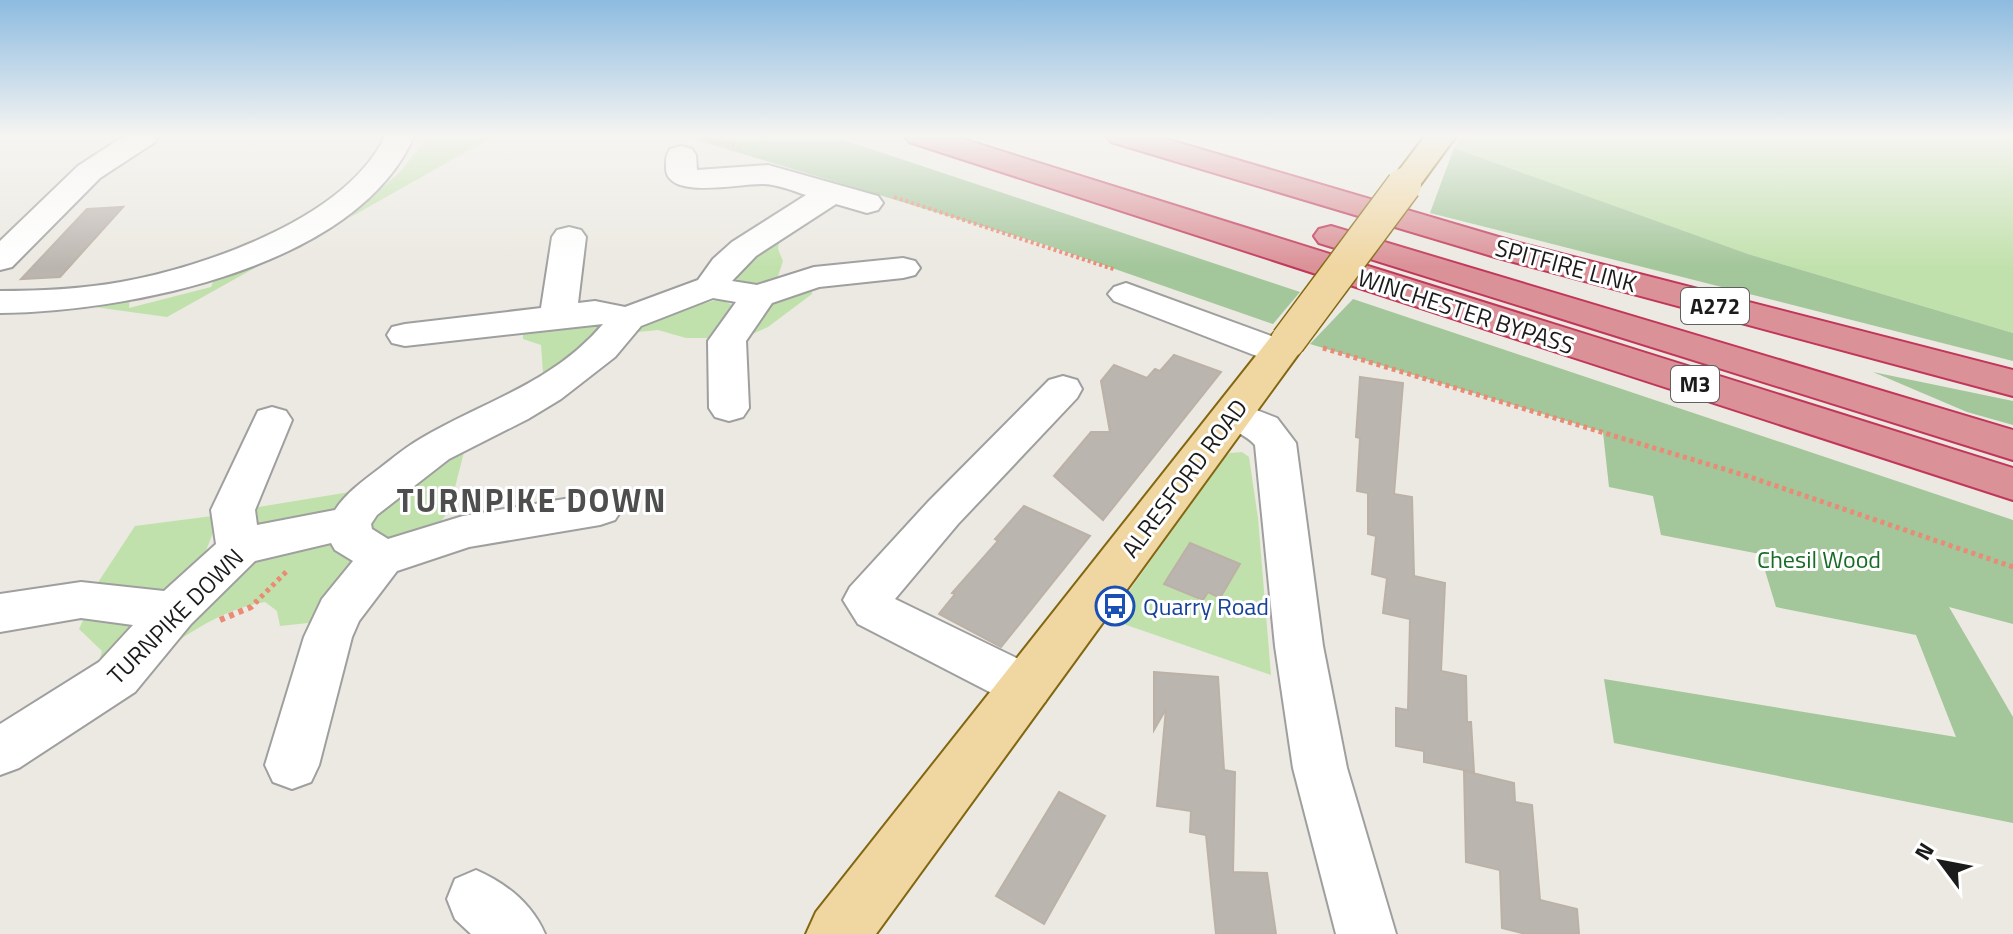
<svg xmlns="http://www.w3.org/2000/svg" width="2013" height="934" font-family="'Titillium Web',sans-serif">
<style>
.grass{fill:#c1e1ac}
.forest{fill:#a3c69a}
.building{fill:#bbb5af;stroke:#bbb1a6;stroke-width:2}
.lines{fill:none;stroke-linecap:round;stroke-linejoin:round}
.minor-casing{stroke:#9f9f9f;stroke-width:4}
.major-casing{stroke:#826610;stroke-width:4}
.highway-casing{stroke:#c13659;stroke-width:4}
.path-far2{stroke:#e98b75;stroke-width:4;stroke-dasharray:3 3;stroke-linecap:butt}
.path-far1{stroke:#e98b75;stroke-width:5;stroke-dasharray:4 4;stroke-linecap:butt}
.path{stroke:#e98b75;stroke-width:6;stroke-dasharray:5 5;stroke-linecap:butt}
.minor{fill:#fff;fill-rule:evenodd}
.major{fill:#f0d6a1;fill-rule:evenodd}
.highway{fill:#db9198;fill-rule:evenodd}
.major-bridge-casing{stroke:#826610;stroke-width:37;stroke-linecap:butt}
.major-bridge{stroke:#f0d6a1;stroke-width:34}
.labels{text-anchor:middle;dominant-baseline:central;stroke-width:6;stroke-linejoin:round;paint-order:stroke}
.shield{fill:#fff;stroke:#5f5f5f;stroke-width:2}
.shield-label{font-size:22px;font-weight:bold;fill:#1b1b1b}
.street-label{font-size:24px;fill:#1b1b1b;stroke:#fff}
.park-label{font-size:24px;fill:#176b25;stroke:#fff}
.transit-label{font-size:24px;fill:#164399;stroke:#fff;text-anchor:start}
.district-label{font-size:32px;font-weight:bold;letter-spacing:2px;fill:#4e4e4e;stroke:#fff}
</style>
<rect width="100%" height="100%" fill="#ebe9e1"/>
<g class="grass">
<path d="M428 136H494L349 218 401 171Z"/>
<path d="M1463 136H2013V333L1748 254 1454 148Z"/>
<path d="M780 235 778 249 783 261 777 279 751 287 725 279Z"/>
<path d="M276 256 167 317 80 305 130 295 129 308 211 287 216 275Z"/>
<path d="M811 281 812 294 768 327 748 336C762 299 775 294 811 281Z"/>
<path d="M720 299 738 308 721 332 708 338H686L658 330 638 332 633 323Z"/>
<path d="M594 320 600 328 556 375 543 373 541 345 523 339V327Z"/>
<path d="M457 448H465L449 511 431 534 390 540 375 534 368 519Z"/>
<path d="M1242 452 1249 457 1258 518 1271 675 1109 619 1225 457 1230 453Z"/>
<path d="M368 489C333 513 287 538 245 523L246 509Z"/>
<path d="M220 515 200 566 165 599 93 590 135 526Z"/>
<path d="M331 538 367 567 317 622 280 626 277 611 265 602C213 611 175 644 131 673L238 557Z"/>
<path d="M88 610 134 621 140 632 98 666 102 651 79 629Z"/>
</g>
<g class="forest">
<path d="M683 136H832L1300 292 1273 324 1049 246Z"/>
<path d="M1454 148 1748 254 2013 333V361L1430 213Z"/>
<path d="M1353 299 2013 520V624L1949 607 2013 717V823L1614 743 1604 679 1956 737 1916 635 1776 607 1760 554 1661 535 1653 496 1609 487 1603 432 1310 344Z"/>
<path d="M1873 372 2013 401V425L1967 412Z"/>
</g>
<g class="building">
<path d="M123 207 60 277 21 279 87 209Z"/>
<path d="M1174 355 1221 372 1103 520 1054 476 1091 432H1110L1101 381 1114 365 1147 378 1155 369 1160 371Z"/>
<path d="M1360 377 1403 383 1394 494 1412 497 1414 576 1445 583 1441 671 1466 676 1467 722H1471L1474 772 1424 762V751L1396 746V708L1408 710 1410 619 1383 613 1387 578 1372 574 1376 536 1368 534V493L1357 491 1360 438 1356 437Z"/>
<path d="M1024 506 1090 536 1001 647 939 614 955 594 952 593 998 541 995 539Z"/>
<path d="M1190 543 1240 564 1220 598 1208 592 1203 600 1164 584Z"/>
<path d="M1154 672 1218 677 1224 770 1235 772 1233 872 1267 873 1276 934H1216L1206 835 1190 832 1191 811 1157 806 1166 709 1154 730Z"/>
<path d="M1464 771 1514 783 1515 802 1532 805 1540 900 1577 909 1579 934H1526L1502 928 1500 870 1466 862Z"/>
<path d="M1059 792 1105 816 1044 924 996 896Z"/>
</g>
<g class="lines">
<defs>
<g id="minor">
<path d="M124 136H159L155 142 100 178 12 267 0 270V241L78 166Z"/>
<path d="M385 136H414C358 267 127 312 0 313V291C41 291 81 289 121 282 205 267 347 218 385 136Z"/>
<path d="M681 146 692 149 696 155 697 170 768 165 878 196 883 203 878 210 867 213 836 204 756 256 732 281 757 285 814 267 903 258 915 261 920 268 915 275 903 278 819 287 772 303 746 341 749 408 743 417 729 421 715 417 709 408 708 341 736 302 713 298 641 326 615 357 561 399 528 419 449 459 377 515 371 524 372 529 388 539 463 516 600 493 615 498 622 509 615 520 600 525 469 547 397 571 359 621 352 637 319 765 311 782 292 789 273 782 265 765 304 637 322 599 353 561 335 550 331 543 255 561 191 624 135 692 19 768 0 775V724L99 662 133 625 81 618 0 632V594L81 582 164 591 216 544 211 510 258 411 272 407 286 411 292 420 255 510 257 525 335 510C347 492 363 481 380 468 393 458 406 447 420 439 484 401 552 384 603 324L405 346 392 343 387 335 392 327 405 324 541 308 552 237 557 230 569 227 581 230 586 237 578 303 595 301 625 307 698 280 713 259 732 242 806 195C793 191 777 184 763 184 741 183 665 201 666 167 666 159 666 155 670 149Z"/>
<path d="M1126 283 1293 344 1299 352 1293 360 1280 364 1267 360 1114 301 1108 294 1114 287Z"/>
<path d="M1063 376 1077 380 1082 389 1077 398 958 524 895 599 1045 672 1052 687 1045 702 1027 708 1009 702 858 624 843 600 850 587 928 502 1049 380Z"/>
<path d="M1233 401 1277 418 1296 443 1323 646 1347 768 1396 934H1336L1293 768 1275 646 1255 445C1243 431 1223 430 1213 414L1219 405Z"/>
<path d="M476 870C506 883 532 904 545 934H471L455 919 447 899 455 879Z"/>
</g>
<g id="major">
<path d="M1425 136H1456L1415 192 1404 195 1393 192 1388 185Z"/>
<path d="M1288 329 1302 333 1307 341 1302 349 876 934H806L816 912 1274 333Z"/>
</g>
<g id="highway">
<path d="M905 136H953L2013 468V500L909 142Z"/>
<path d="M1107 136H1156L1519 243 2013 370V396L1495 257 1111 142Z"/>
<path d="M1331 226 2013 430V460L1319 243 1314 236 1319 229Z"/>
</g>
</defs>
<use href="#minor" class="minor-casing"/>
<use href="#major" class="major-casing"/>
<use href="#highway" class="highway-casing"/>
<g class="path-far2">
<path d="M703 137 743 149"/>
<path d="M894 197 1116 270"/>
</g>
<g class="path-far1">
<path d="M1323 348 1747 476 2013 567"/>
<path d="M255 603 288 570"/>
</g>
<path class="path" d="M220 620 251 607 257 601"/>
<use href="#minor" class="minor"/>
<use href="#major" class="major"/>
<use href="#highway" class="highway"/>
<defs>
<path id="major-bridge" d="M1288 341 1404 185"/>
</defs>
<use href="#major-bridge" class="major-bridge-casing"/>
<use href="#major-bridge" class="major-bridge"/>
</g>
<linearGradient id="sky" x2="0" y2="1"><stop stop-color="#8dbbe0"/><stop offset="0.51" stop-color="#f6f5f2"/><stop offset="1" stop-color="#f6f5f2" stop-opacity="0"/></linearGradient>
<rect width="2013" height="267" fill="url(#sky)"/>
<defs>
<symbol id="bus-ring" viewBox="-11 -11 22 22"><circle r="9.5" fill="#fff" stroke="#1a4fb4" stroke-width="1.5"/><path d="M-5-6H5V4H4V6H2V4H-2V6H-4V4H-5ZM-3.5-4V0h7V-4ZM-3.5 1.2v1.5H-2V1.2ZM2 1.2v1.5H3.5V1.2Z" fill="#1a4fb4"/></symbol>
</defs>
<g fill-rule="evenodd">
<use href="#bus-ring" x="1093" y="584" width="44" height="44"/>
</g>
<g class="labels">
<g class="shield">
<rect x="1681" y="288" width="68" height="36" rx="6"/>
<rect x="1671" y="366" width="48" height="36" rx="6"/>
</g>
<g class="shield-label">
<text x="1715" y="306">A272</text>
<text x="1695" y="384">M3</text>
</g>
<g class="street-label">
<text transform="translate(1566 265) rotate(15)">SPITFIRE LINK</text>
<text transform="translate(1466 311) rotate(18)">WINCHESTER BYPASS</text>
<text transform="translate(1184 478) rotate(-53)">ALRESFORD ROAD</text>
<text transform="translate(175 616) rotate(-45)">TURNPIKE DOWN</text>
</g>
<g class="park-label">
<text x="1819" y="559">Chesil Wood</text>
</g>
<g class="transit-label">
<text x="1143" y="606">Quarry Road</text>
</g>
<g class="district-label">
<text x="532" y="500">TURNPIKE DOWN</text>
</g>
</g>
<g transform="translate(1941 862) rotate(302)" stroke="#ffffff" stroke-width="6" paint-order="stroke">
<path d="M0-6L14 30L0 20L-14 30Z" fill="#1b1b1b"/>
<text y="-12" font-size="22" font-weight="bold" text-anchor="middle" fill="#1b1b1b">N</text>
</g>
</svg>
